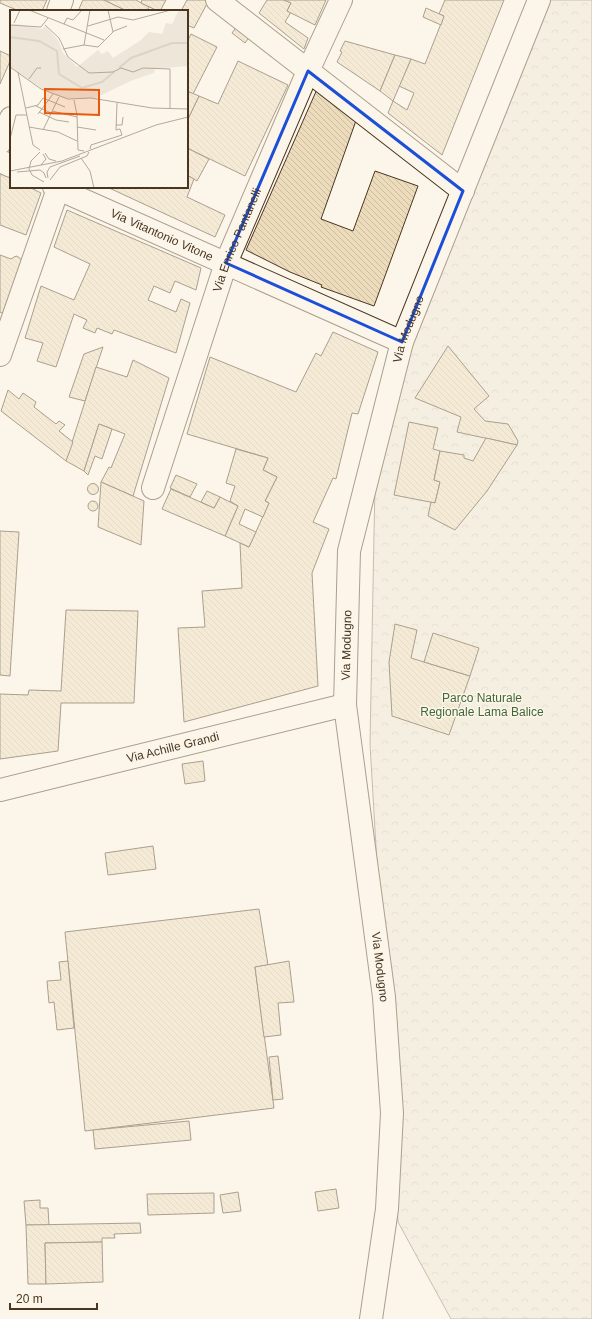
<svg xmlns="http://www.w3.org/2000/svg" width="592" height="1319" font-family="Helvetica,sans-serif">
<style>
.park{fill:url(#park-crowns);stroke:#887966}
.building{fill:url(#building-back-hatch);stroke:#4a3520}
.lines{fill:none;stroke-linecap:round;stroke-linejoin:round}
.minor-casing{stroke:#4a3520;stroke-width:24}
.tertiary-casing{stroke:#4a3520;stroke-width:24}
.minor{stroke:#fbf6e9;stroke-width:22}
.tertiary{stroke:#fbf6e9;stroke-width:22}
.marked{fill:none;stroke:#1d4ed8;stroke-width:3;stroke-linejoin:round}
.labels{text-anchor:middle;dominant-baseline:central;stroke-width:3;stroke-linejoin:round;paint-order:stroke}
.street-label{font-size:12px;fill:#4a3520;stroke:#fbf6e9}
.park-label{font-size:12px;fill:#436837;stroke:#fbf6e9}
.inset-river{fill:none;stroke:#dcd4c6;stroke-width:2}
.inset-road{fill:none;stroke:#b4a999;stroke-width:1}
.view{fill:#e8590c;fill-opacity:0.15;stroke:#e8590c;stroke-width:2}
.inset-edge{fill:none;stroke:#4a3520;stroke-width:2}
</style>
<defs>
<pattern id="park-crowns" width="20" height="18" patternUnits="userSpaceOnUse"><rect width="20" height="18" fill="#ede6d9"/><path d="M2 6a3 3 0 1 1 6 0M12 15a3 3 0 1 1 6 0" fill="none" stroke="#cdc6ba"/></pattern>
<pattern id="building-back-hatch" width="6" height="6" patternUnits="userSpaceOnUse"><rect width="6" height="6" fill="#ecdcbc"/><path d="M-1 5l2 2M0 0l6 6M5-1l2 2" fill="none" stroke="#ccbda1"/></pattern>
</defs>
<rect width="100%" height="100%" fill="#fbf6e9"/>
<path class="park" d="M546 0H592V1319H451L398 1222 370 744 376 431Z"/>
<g class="building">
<path d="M0 0H47L42 11H19L0 3Z"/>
<path d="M83 0H104L127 11H78Z"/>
<path d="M104 0H136L149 7 147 11H127Z"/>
<path d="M142 0H166L160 11H158L141 3Z"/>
<path d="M187 0H205L208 2 194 28 187 25V11H181Z"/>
<path d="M267 0H284L291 3 287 11 291 12 285 22 308 38 304 49 259 13Z"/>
<path d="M284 0H326L315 25 287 11 291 3Z"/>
<path d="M445 0H504L442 155 388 113 393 101 407 110 414 93 399 86 411 59 425 64 444 16 439 14Z"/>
<path d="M426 8 444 16 441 25 423 17Z"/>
<path d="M237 26 251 35 245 43 232 33Z"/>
<path d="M191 34 217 47 193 94 187 91V42Z"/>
<path d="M345 41 395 55 380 91 337 62 342 52 340 51Z"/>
<path d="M0 51 11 56V59L0 84Z"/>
<path d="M395 55 411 59 393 101 380 91Z"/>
<path d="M238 61 288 85 245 176 189 149 187 154V121L199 96 218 104Z"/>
<path d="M318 87 358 115 321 219 353 231 375 171 418 186 374 306 321 287 322 285 290 272 246 250Z"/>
<path d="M187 91 199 96 187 121Z"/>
<path d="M189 149 209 159 197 181 187 175V154Z"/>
<path d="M0 173 11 178V187H29L41 193 26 235 0 225Z"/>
<path d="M187 175 194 179 187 197 225 215 215 237 107 187H187Z"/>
<path d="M67 210 201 268 196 290 175 281 170 293 154 286 148 300 176 312 181 299 190 303 176 353 114 330 112 334 97 328 95 333 83 328 87 320 74 314 56 367 37 361 43 343 25 338 41 286 74 300 90 264 54 247Z"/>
<path d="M0 255 11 259 14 257 17 256 22 260 4 314 0 312Z"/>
<path d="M333 332 378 352 358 414 352 413 336 479 333 478 313 522 329 529 312 573 318 686 184 722 178 628 205 627 202 591 242 588 240 543 249 547 269 503 265 501 277 477 263 470 268 458 187 434 210 357 296 392 316 353 321 356Z"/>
<path d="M448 346 489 396 474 409 485 421 508 424 518 441 517 445 457 432 461 417 415 398Z"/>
<path d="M103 347 85 401 69 397 84 354Z"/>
<path d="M133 360 169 378 133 496 101 482 109 467 111 468 125 434 99 424 84 471 66 461 96 367 127 377Z"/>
<path d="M8 390 19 399 23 393 36 402 34 407 56 424 59 421 65 425 59 431 73 442 66 461 1 411Z"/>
<path d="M409 422 438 428 433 449 440 451 434 480 440 482 435 503 394 495Z"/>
<path d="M99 424 112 429 102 459 95 456 88 475 84 471Z"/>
<path d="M486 438 517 445 487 491 455 530 428 516 431 502 435 503 440 482 434 480 440 451 464 455V458L473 461Z"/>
<path d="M236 449 268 458 263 470 277 477 265 501 269 503 263 517 245 509 239 524 256 532 249 547 225 536 238 506 230 501 235 486 226 483Z"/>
<path d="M176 475 197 484 190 497 170 488Z"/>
<path d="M101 482 144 501 141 545 98 527Z"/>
<circle cx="93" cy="489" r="5.5"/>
<path d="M171 489 214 508 220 497 238 506 225 536 162 509Z"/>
<path d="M207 491 220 497 214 508 201 502Z"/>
<circle cx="93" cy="506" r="5"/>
<path d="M0 531 19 532 10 676 0 675Z"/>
<path d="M66 610 138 611 134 703H61L58 751 0 759V694L28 695 29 690 61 691Z"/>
<path d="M395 624 417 630 411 658 470 676 449 735 392 716 389 662Z"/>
<path d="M433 633 479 648 470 676 424 662Z"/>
<path d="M203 761 205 781 185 784 182 764Z"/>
<path d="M153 846 156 869 108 875 105 853Z"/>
<path d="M259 909 268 965 255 967 274 1108 85 1131 65 932Z"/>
<path d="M68 961 74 1028 57 1030 54 1002 49 1003 47 981 61 980 59 962Z"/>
<path d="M289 961 294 1002 278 1003 281 1035 264 1037 255 967Z"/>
<path d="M278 1056 283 1099 273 1100 269 1057Z"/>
<path d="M189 1121 191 1140 95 1149 93 1130Z"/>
<path d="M336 1189 339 1208 318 1211 315 1192Z"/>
<path d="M238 1192 241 1211 223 1213 220 1195Z"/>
<path d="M214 1193V1213L148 1215 147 1194Z"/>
<path d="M40 1200V1208H48L49 1225H26L24 1201Z"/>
<path d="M140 1223 141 1233 114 1234 115 1238H102V1242L45 1243 46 1284H28L26 1225Z"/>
<path d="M102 1242 103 1282 46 1284 45 1243Z"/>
</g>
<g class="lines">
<defs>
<g id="minor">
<path d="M217 0 463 191"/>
<path d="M58 11 62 0"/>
<path d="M0 143 11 118"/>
<path d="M0 161 11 166"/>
<path id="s1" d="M54 187 402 342"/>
<path d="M0 355 58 189"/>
<path id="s2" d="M153 488 226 263 308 71 341 0"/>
<path id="s3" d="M0 790 345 705"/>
</g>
<g id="tertiary">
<path id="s4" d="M371 1319 387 1209 392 1113 384 997 345 705 349 551 402 342 539 0"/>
</g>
</defs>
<use href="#minor" class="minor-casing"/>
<use href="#tertiary" class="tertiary-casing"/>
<use href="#minor" class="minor"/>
<use href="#tertiary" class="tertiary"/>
</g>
<path d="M0 0H592V1319H0ZM308 71 463 191 402 342 226 263Z" fill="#fbf6e9" fill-opacity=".55" fill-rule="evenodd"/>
<path class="marked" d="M308 71 463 191 402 342 226 263Z"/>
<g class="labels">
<g class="street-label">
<text stroke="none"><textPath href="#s1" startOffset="118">Via Vitantonio Vitone</textPath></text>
<text stroke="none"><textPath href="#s2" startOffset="262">Via Enrico Pantanelli</textPath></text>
<text stroke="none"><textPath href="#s4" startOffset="1002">Via Modugno</textPath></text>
<text stroke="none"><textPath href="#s4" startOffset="678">Via Modugno</textPath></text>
<text stroke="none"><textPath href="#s3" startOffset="178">Via Achille Grandi</textPath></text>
<text transform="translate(380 967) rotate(83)">Via Modugno</text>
</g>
<g class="park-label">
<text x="482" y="698">Parco Naturale<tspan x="482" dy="14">Regionale Lama Balice</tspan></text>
</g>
</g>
<g transform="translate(10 10)">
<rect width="178" height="178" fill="#fbf6e9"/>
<path d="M169 0H178V56L145 59 144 63 123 70 85 88H53L36 81 0 57V15L7 14 32 19 35 16 48 30 53 43 67 57 88 40 92 44 98 41 103 48 131 30 139 22 152 24 156 13 162 14Z" fill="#ede6d9"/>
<path class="inset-river" d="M0 27 29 31 47 41 49 64 72 78 92 72 104 62M109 58 121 48 162 33H178"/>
<path class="inset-road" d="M19 0 94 30M98 0 103 22M4 13 10 0M54 14 57 8 63 10 72 0M0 15 31 17 38 8M35 15 49 28 58 47 79 63 103 62 111 58 123 62 133 58 160 59V99M78 16 108 7 123 10 161 0M74 35 80 0M53 39 74 35 88 37 104 21 117 16M0 57 31 79 58 89 81 88 142 98 178 99M8 62 23 135 30 140M19 69 27 58H31M64 90 67 105 68 140 74 141M26 96 41 103M16 98 28 95 33 88 55 97M42 101 67 107M29 102 46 110 59 112M28 104 43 84M106 115H112L113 107M19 117 48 122 67 131M67 117 86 120M33 120 49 87M0 129 6 105H17M80 139 81 135 112 125 110 119 106 120 107 93M30 142 21 151 19 159 22 165 34 172M35 143 39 149 46 151M71 148 80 161 84 178M31 155 36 149 33 144M0 161 52 151 146 115 178 107M7 162 30 160 34 163 36 168M38 168 37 162 40 157 70 146M40 170 50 157 77 146 79 142"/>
<path class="view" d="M35 79 89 80V105L35 103Z"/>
<rect width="178" height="178" class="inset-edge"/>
</g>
<path d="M10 1303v6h87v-6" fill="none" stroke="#4a3520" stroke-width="2"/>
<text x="16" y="1303" font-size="12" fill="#4a3520" stroke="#fbf6e9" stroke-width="3" paint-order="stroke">20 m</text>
</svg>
